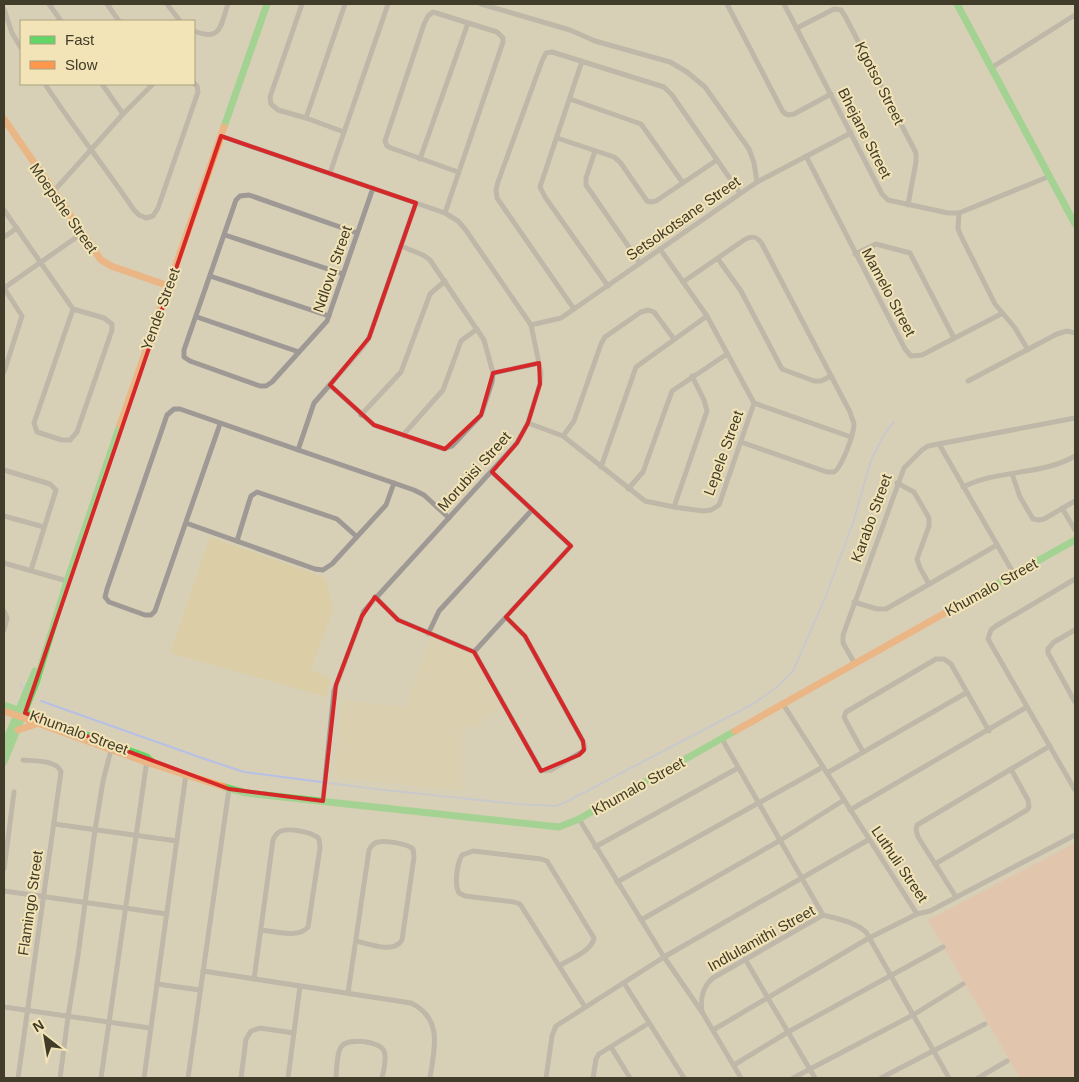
<svg xmlns="http://www.w3.org/2000/svg" width="1079" height="1082" font-family="Arial,sans-serif">
<style>
.built{fill:#dbcea6}
.green{fill:#edb9a2}
.lines{fill:none;stroke-linecap:round;stroke-linejoin:round}
.stream{stroke:#b6c0e6;stroke-width:2}
.street{stroke:#9f9995;stroke-width:5}
.fast{stroke:#63d668;stroke-width:7}
.slow{stroke:#ff974d;stroke-width:7}
.marked{fill:none;stroke:#d62828;stroke-width:4;stroke-linejoin:round}
.labels{text-anchor:middle;dominant-baseline:central;stroke-width:4;stroke-linejoin:round;paint-order:stroke}
.street-label{font-size:15px;fill:#413b29;stroke:#f2e4b6}
</style>
<rect width="100%" height="100%" fill="#d8d0b6"/>
<g class="built">
<path d="M210 537 326 578 333 610 311 670 331 679 327 697 170 653Z"/>
<path d="M431 638 472 654 500 709 482 719 483 725 463 728 462 791 334 777 342 700 405 707Z"/>
</g>
<path class="green" d="M1075 843V1078H1020L928 920Z"/>
<g class="lines">
<g class="stream">
<path d="M21 683 24 692"/>
<path d="M41 701 202 758 244 772 375 789 518 804 556 806 566 802 753 704 777 687 793 671 825 598 853 523 871 460 885 433 894 422"/>
</g>
<g class="street">
<path d="M49 4 61 21"/>
<path d="M107 4 119 21"/>
<path d="M167 4 180 21"/>
<path d="M302 4 270 97 271 104 278 110 306 118 344 132"/>
<path d="M481 4 570 30 595 41 670 62 687 72 705 87 749 149 754 163 757 182"/>
<path d="M727 4 783 112 788 115 794 114 831 94"/>
<path d="M784 4 882 194 888 200 948 213H959L1050 176"/>
<path d="M4 9 12 33 21 48"/>
<path d="M797 28 834 9 841 10 845 16 916 153V162L908 205"/>
<path d="M194 31C222 42 220 26 228 4"/>
<path d="M582 61 540 187 545 197 608 286"/>
<path d="M991 68 1075 15"/>
<path d="M45 84C73 127 105 167 134 210L139 215 146 218 153 216 158 208 198 92 197 86 194 83"/>
<path d="M102 84 123 114"/>
<path d="M570 99 641 124 683 183"/>
<path d="M306 118 345 4"/>
<path d="M221 136 445 213 458 221 465 229 531 325 541 373 540 384 528 423 517 443 364 611 334 691 323 801"/>
<path d="M557 138 614 157 620 162 647 201 651 202 656 201 717 160"/>
<path d="M595 151 586 178V185L640 263"/>
<path d="M806 156 905 349 911 356 922 355 1001 314"/>
<path d="M420 159 468 23"/>
<path d="M330 173 388 4"/>
<path d="M53 192 123 114 153 84"/>
<path d="M4 210 73 309 104 318 112 324V330L77 432 70 440H62L37 432 34 423 73 309"/>
<path d="M445 213 503 42V38L497 32 433 12 428 16 424 24 385 141 387 146 391 148 458 172"/>
<path d="M959 213 958 229 961 236 995 304 1015 328 1028 350"/>
<path d="M357 233 249 195 240 196 236 200 184 350V357L190 361 260 386H266L272 382 327 321 373 188"/>
<path d="M225 235 343 274"/>
<path d="M4 237 17 228"/>
<path d="M855 254 876 244 910 253 954 338"/>
<path d="M718 259 741 291 782 369 814 381H821L831 376"/>
<path d="M210 276 329 316"/>
<path d="M683 282 744 240C752 235 757 236 762 244L850 412C851 416 853 420 854 424 854 434 842 467 834 472H827L741 442"/>
<path d="M574 309 497 198 496 190 498 182 542 61 546 53 552 52 664 87 672 95 740 193"/>
<path d="M197 317 299 352"/>
<path d="M531 325 561 318 757 182 851 133"/>
<path d="M4 372 22 316 4 288 81 234"/>
<path d="M493 373 539 363"/>
<path d="M968 381 1057 334 1067 331 1075 333"/>
<path d="M330 385 374 425 444 449 452 446 481 415 492 382 493 373 484 340 430 260 423 255 401 246"/>
<path d="M754 403 851 437"/>
<path d="M361 415 401 372 430 294 445 281"/>
<path d="M528 423 563 436 645 501 674 507 703 511 711 510 719 505 754 403 707 316 660 249"/>
<path d="M220 424 155 611 151 615H145L109 602 105 597 107 589 167 415 174 409H180L414 490 424 495 449 518"/>
<path d="M403 435 443 390 461 341 477 329"/>
<path d="M563 436 574 421 601 344 605 337 641 312 648 310 654 312 674 339"/>
<path d="M939 444 1014 574"/>
<path d="M298 450 314 403 362 348 369 338 416 203"/>
<path d="M601 467 636 367 707 316"/>
<path d="M4 470 50 484 56 490 31 570"/>
<path d="M1012 474 1020 497 1033 519 1039 520 1044 519 1075 501"/>
<path d="M897 483 914 492 929 518V526L917 559 920 568 929 584"/>
<path d="M963 487C998 469 1041 476 1075 456"/>
<path d="M628 489 643 472 672 391 727 354"/>
<path d="M674 507 707 411 704 400 692 376"/>
<path d="M1062 508 1075 530"/>
<path d="M4 516 44 527"/>
<path d="M186 523 315 569 323 570 332 564 386 505 394 483"/>
<path d="M237 541 249 502 251 496 257 492 337 519 356 536"/>
<path d="M4 563 67 581"/>
<path d="M1075 579 996 626 991 630 988 639 1075 790"/>
<path d="M375 597 398 620 474 652"/>
<path d="M854 602 877 609H886L997 545"/>
<path d="M4 611 7 618 4 630"/>
<path d="M1075 630 1054 642 1048 649V653L1075 702"/>
<path d="M428 634 439 611 532 510"/>
<path d="M474 652 541 771 551 770 582 752 585 748 583 741 525 636 506 617"/>
<path d="M474 652 571 546 492 472"/>
<path d="M855 664 843 643V635L904 468 922 450 928 446 1075 418"/>
<path d="M783 704 917 914"/>
<path d="M722 739 823 915"/>
<path d="M863 752 846 721 844 717 846 712 936 659H944L951 664 989 731"/>
<path d="M827 773 966 693"/>
<path d="M850 810 1027 707"/>
<path d="M579 819 664 957 702 1012 741 1078"/>
<path d="M54 824 177 841"/>
<path d="M595 847 738 768"/>
<path d="M935 864 1027 810 1029 807 1028 800 1011 769"/>
<path d="M4 869 14 792"/>
<path d="M617 882 823 767"/>
<path d="M4 891 167 914"/>
<path d="M956 897 918 837 916 830 917 825 1050 746"/>
<path d="M641 920 779 841 844 800"/>
<path d="M745 959 815 1078"/>
<path d="M559 966C570 959 592 951 594 938L547 861 541 859 473 851 462 855C457 864 454 884 459 893L465 896 514 902 520 904 585 1007"/>
<path d="M203 971 411 1003C444 1019 434 1050 430 1078"/>
<path d="M254 979 273 840C275 836 276 833 281 831 289 828 314 832 319 839L320 848 308 927C298 939 275 931 261 930"/>
<path d="M624 983 684 1078"/>
<path d="M157 984 200 990"/>
<path d="M348 993 369 850C371 846 373 843 378 842 386 840 408 844 413 849L414 857 402 940C394 954 369 944 356 941"/>
<path d="M4 1007 150 1028"/>
<path d="M702 1012C700 999 703 986 713 978L823 915C838 919 855 922 866 932L949 1078"/>
<path d="M713 1030 869 938 917 914 930 911 1075 835"/>
<path d="M611 1047 630 1078"/>
<path d="M734 1065 788 1032 943 947"/>
<path d="M18 1078 61 772C57 760 35 761 23 760"/>
<path d="M60 1078 68 1017 78 955 95 830 103 781 111 750"/>
<path d="M101 1078 147 760"/>
<path d="M144 1078 186 774"/>
<path d="M188 1078 229 789"/>
<path d="M241 1078 246 1039 251 1031 260 1028 294 1033"/>
<path d="M288 1078 300 986"/>
<path d="M336 1078C337 1069 336 1055 341 1047 347 1037 380 1041 384 1051 387 1058 384 1070 382 1078"/>
<path d="M546 1078 552 1036 556 1026 664 957 868 840"/>
<path d="M593 1078 596 1059 599 1054 649 1023"/>
<path d="M793 1078 913 1015 963 984"/>
<path d="M881 1078 985 1024"/>
<path d="M978 1078 1007 1061"/>
</g>
<g class="fast">
<path d="M957 4 1075 224"/>
<path d="M224 127 267 4"/>
<path d="M977 595 1075 540"/>
<path d="M4 705 147 757 153 763"/>
<path d="M4 745 35 671"/>
<path d="M4 762 36 683 67 581 120 425"/>
<path d="M224 787 246 793 559 827 579 819 735 731"/>
</g>
<g class="slow">
<path d="M4 119 101 260 111 266 169 286"/>
<path d="M120 425 224 127"/>
<path d="M4 711 146 762 224 787"/>
<path d="M18 730 39 723"/>
<path d="M735 731 977 595"/>
</g>
</g>
<path d="M0 0H1079V1082H0ZM221 136 416 203 369 338 330 385 374 425 445 449 481 415 493 373 539 363 540 384 528 423 517 443 492 472 571 546 506 617 525 636 583 741 584 750 579 755 541 771 474 652 398 620 375 597 362 616 336 685 323 801 229 789 25 713Z" fill="#d8d0b6" fill-opacity=".55" fill-rule="evenodd"/>
<path class="marked" d="M221 136 416 203 369 338 330 385 374 425 445 449 481 415 493 373 539 363 540 384 528 423 517 443 492 472 571 546 506 617 525 636 583 741 584 750 579 755 541 771 474 652 398 620 375 597 362 616 336 685 323 801 229 789 25 713Z"/>
<g class="labels">
<g class="street-label">
<text transform="translate(880 83) rotate(63)">Kgotso Street</text>
<text transform="translate(865 133) rotate(63)">Bhejane Street</text>
<text transform="translate(64 208) rotate(55)">Moepshe Street</text>
<text transform="translate(683 218) rotate(-35)">Setsokotsane Street</text>
<text transform="translate(332 269) rotate(-71)">Ndlovu Street</text>
<text transform="translate(889 292) rotate(62)">Mamelo Street</text>
<text transform="translate(160 309) rotate(-70)">Yende Street</text>
<text transform="translate(723 453) rotate(-70)">Lepele Street</text>
<text transform="translate(474 471) rotate(-48)">Morubisi Street</text>
<text transform="translate(871 518) rotate(-70)">Karabo Street</text>
<text transform="translate(991 587) rotate(-29)">Khumalo Street</text>
<text transform="translate(79 732) rotate(20)">Khumalo Street</text>
<text transform="translate(638 786) rotate(-29)">Khumalo Street</text>
<text transform="translate(900 864) rotate(56)">Luthuli Street</text>
<text transform="translate(30 903) rotate(-82)">Flamingo Street</text>
<text transform="translate(761 938) rotate(-29)">Indlulamithi Street</text>
</g>
</g>
<rect width="1079" height="1082" fill="none" stroke="#413b29" stroke-width="10"/>
<rect x="20" y="20" width="175" height="65" fill="#f2e4b6" stroke="#aba07e"/>
<rect x="30" y="36" width="25" height="8" fill="#63d668" stroke="#aba07e"/>
<text x="65" y="45" font-size="15" fill="#413b29">Fast</text>
<rect x="30" y="61" width="25" height="8" fill="#ff974d" stroke="#aba07e"/>
<text x="65" y="70" font-size="15" fill="#413b29">Slow</text>
<g transform="translate(45 1037) rotate(329)" stroke="#f2e4b6" stroke-width="4" paint-order="stroke">
<path d="M0-4L9 19L0 12L-9 19Z" fill="#413b29"/>
<text y="-8" font-size="14" font-weight="bold" text-anchor="middle" fill="#413b29">N</text>
</g>
</svg>
